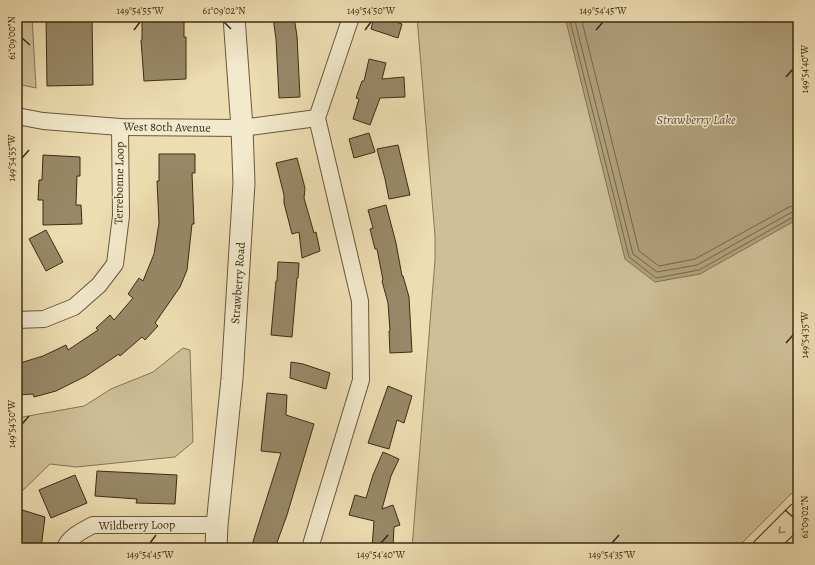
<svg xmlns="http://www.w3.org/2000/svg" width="815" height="565" font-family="Alegreya,serif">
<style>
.green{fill:#cfbf97;stroke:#867656}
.water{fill:#b1a17c;stroke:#827253}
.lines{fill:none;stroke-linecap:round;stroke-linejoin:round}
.shore{stroke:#766649;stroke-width:1}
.building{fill:#988867;stroke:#3c2c16}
.minor-casing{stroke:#68583d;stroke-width:18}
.tertiary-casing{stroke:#68583d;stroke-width:23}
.motorway-casing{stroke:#3c2c16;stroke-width:24}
.minor{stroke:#f3e9cc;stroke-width:16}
.tertiary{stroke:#f3e9cc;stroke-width:21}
.motorway{stroke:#edddb1;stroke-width:22}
.oneway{stroke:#948464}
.ticks{fill:none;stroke:#3c2c16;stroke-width:1.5}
.labels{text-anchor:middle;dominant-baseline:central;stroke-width:3;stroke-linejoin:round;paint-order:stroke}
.street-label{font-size:12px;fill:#3c2c16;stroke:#f3e9cc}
.water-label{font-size:13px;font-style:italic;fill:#5f4f35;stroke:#f3e9cc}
.neatline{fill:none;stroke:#3c2c16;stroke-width:1.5}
.ticks-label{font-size:10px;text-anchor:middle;fill:#3c2c16}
</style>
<rect width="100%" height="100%" fill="#edddb1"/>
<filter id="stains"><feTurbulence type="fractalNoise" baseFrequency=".005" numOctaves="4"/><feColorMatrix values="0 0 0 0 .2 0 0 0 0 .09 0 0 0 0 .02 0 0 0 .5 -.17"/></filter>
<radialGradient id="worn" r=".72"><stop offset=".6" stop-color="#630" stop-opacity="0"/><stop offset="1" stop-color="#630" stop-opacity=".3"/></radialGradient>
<g class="green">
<path d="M17 17H32L36 88 17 84Z"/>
<path d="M417 17H798V487L737 548H412L435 260V236Z"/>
<path d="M183 348 190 350 193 442 175 457 76 467 50 464 17 496V418L84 406 111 389 153 372Z"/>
</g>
<path class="water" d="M565 17H798V219L700 274 655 282 625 259Z"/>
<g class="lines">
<g class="shore">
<path d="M569 17 629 257 656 278 699 270 795 216H798"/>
<path d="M574 17 633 254 657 272 697 265 792 212 798 211"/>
<path d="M581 17 639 251 659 266 695 259 789 207 798 205"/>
</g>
</g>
<g class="building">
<path d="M46 17H92L93 85 47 86Z"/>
<path d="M142 17H184V37H186V79L144 81 141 40H142Z"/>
<path d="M273 17H294L297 36 300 97 279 98 276 39Z"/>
<path d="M374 17H398L396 22 402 24 398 38 371 29Z"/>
<path d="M369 59 386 63 382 79 404 77 405 97 380 98 370 125 353 119 359 99 356 98 362 81H364Z"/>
<path d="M369 133 375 152 354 158 349 139Z"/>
<path d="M398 145 410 195 389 199 385 179 377 149Z"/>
<path d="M159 154H195V173H192L194 224H192L187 270 180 287 155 323 158 326 145 340 142 337 120 356 119 354 86 376 56 391 34 397 33 394 17 395V364L43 356 66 345 68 350 98 330 96 328 110 315 114 320 133 298 128 294 139 278 143 281 154 254 159 223 157 181H159Z"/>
<path d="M43 155 80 157V176H77L76 205H81L82 224 43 225V200H38L39 180H42Z"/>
<path d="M297 158 305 188 304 198 314 233 316 232 320 251 302 258 299 232 292 234 284 203V195L276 163Z"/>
<path d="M386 205 396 243 402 276H403L409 297 412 352 390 353 389 331H390L388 303 382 281 383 280 377 249H375L370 229 373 228 368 210Z"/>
<path d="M46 230 63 262 46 271 29 239Z"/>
<path d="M278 262 299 263 298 278H297L292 337 271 335 276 281H277Z"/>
<path d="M291 362 303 364 330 373 326 389 290 378Z"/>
<path d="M388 386 412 396 404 423 397 420 389 449 368 443Z"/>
<path d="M267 393 287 395 286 415 314 424 287 515 275 548H251L281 453 261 451Z"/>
<path d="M383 452 399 459 391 476 382 509 393 505 400 525 394 527 393 548H372L374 521 349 515 355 495 366 498 373 475Z"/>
<path d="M97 471 177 475 175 504 136 503 137 499 95 496Z"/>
<path d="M75 475 87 503 51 518 39 490Z"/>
<path d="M19 509 45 517 41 548H17V518Z"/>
</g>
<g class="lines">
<defs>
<g id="minor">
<path d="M17 116 43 121 120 127 242 128 317 118"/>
<path d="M17 320 44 319 74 307 99 285 115 264 121 216 120 127"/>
<path d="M65 548C68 537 84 530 93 525H217"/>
<path d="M310 548 361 380 360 301 317 118 351 17"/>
</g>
<path id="tertiary" d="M216 548 217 525 232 379 244 183 242 128 234 17"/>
<path id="motorway" d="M764 548 798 514"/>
</defs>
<use href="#minor" class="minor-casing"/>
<use href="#tertiary" class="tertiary-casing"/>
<use href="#motorway" class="motorway-casing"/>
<use href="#minor" class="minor"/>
<use href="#tertiary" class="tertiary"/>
<use href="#motorway" class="motorway"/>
</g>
<defs><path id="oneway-chevron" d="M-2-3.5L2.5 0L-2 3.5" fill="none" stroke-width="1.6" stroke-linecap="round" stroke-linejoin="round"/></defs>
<use class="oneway" href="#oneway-chevron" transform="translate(781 531) rotate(135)"/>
<path class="ticks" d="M224 22 231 29M134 30 140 22M365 30 371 22M596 30 603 22M22 38 30 45M786 77 793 69M22 158 29 150M786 343 793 335M22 424 29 416M785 510 793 517M150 543 156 535M381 543 388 535M612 543 619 535"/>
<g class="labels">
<g class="street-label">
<text transform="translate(167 127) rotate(1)">West 80th Avenue</text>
<text transform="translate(119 183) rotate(-89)">Terrebonne Loop</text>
<text transform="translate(238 283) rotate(-86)">Strawberry Road</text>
<text transform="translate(137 525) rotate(-1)">Wildberry Loop</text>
</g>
<g class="water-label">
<text x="696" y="119">Strawberry Lake</text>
</g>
</g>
<rect width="815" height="565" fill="none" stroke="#edddb1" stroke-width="44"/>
<rect x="22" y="22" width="771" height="521" class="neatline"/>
<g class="ticks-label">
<text x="140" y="14">149°54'55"W</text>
<text x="224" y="14">61°09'02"N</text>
<text x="371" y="14">149°54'50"W</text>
<text x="603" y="14">149°54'45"W</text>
<text transform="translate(11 38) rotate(-90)" y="4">61°09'00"N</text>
<text transform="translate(804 69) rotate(-90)" y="4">149°54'40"W</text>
<text transform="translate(11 158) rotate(-90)" y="4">149°54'55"W</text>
<text transform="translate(804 335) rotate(-90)" y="4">149°54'35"W</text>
<text transform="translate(11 424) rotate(-90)" y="4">149°54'50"W</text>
<text transform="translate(804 517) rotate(-90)" y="4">61°09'02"N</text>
<text x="150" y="558">149°54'45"W</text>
<text x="381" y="558">149°54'40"W</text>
<text x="612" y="558">149°54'35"W</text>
</g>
<rect width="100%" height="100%" filter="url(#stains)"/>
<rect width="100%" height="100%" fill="url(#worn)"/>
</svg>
